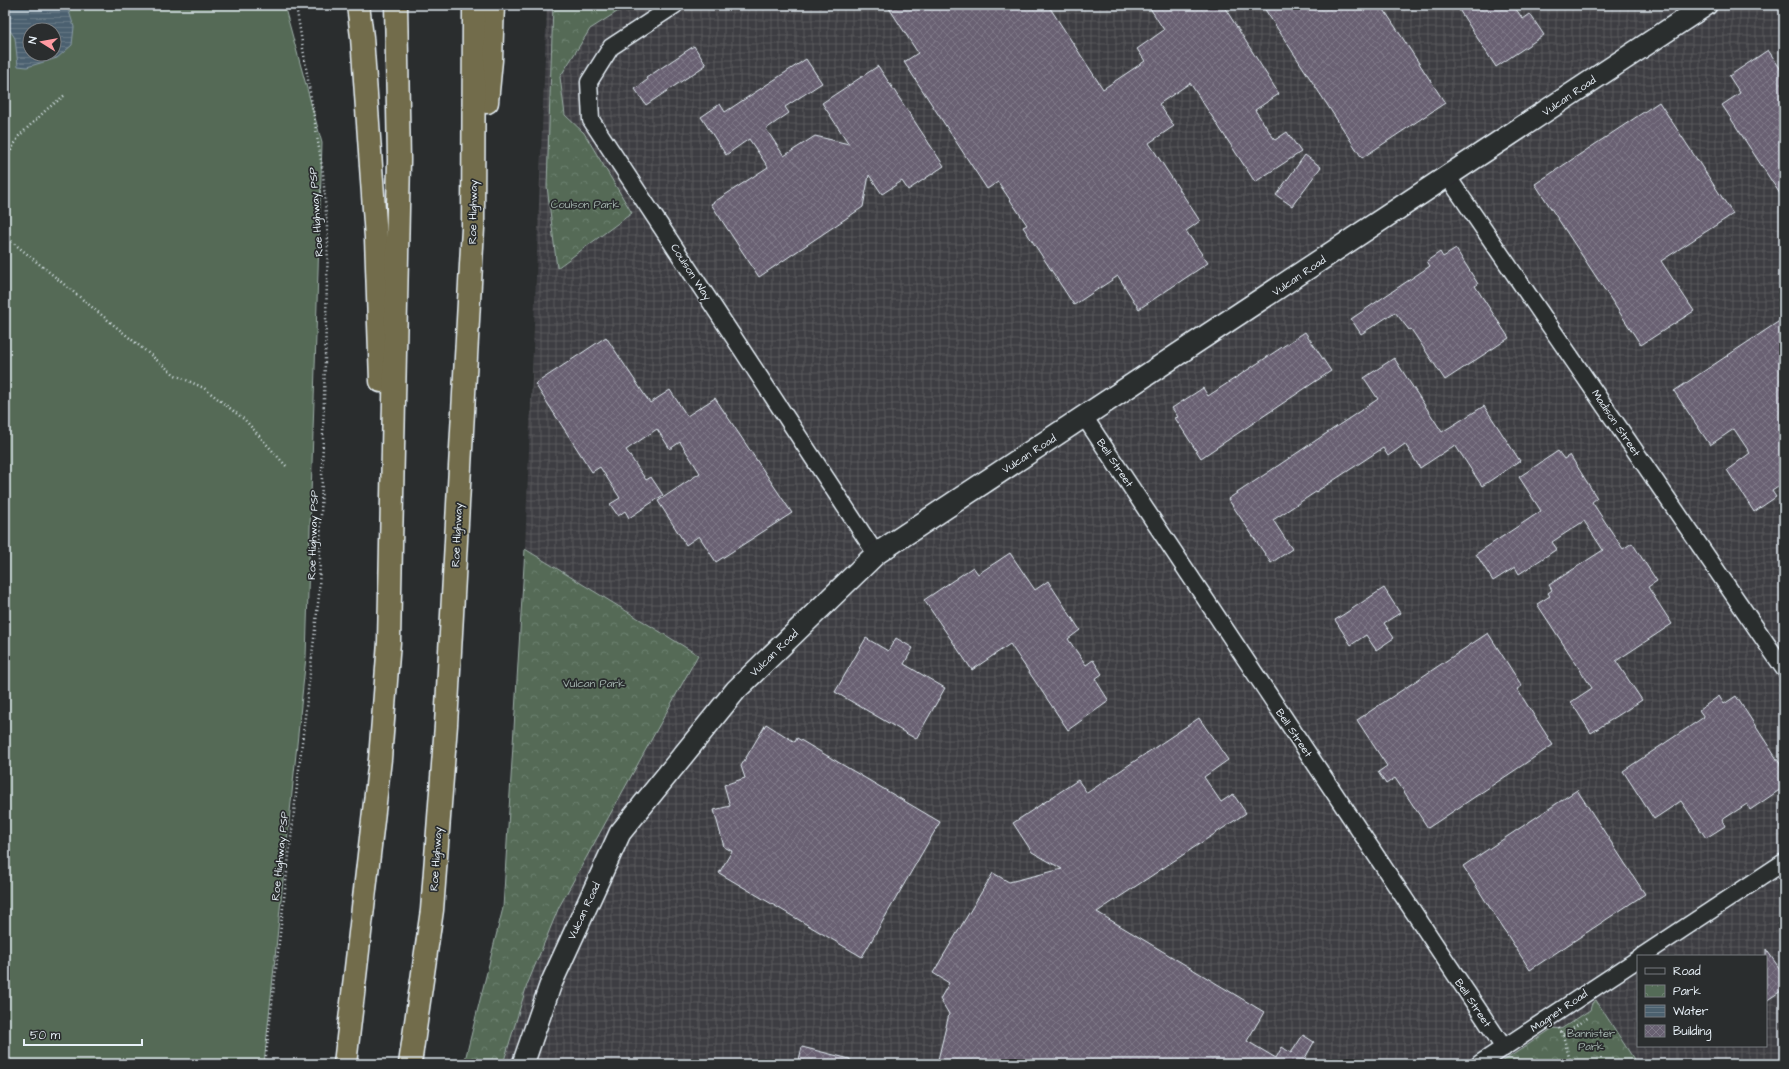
<svg xmlns="http://www.w3.org/2000/svg" width="1789" height="1069" font-family="'Architects Daughter',sans-serif">
<style>
.industrial{fill:url(#industrial-grid);fill-rule:evenodd}
.grass{fill:#546b57;stroke:#9eaea8;fill-rule:evenodd}
.park{fill:url(#park-crowns);stroke:#9eaea8}
.water{fill:url(#water-rules);stroke:#8a9ba6;fill-rule:evenodd}
.building{fill:url(#building-cross-hatch);stroke:#e8f1f8}
.lines{fill:none;stroke-linecap:round;stroke-linejoin:round}
.minor-casing{stroke:#e8f1f8;stroke-width:19}
.tertiary-casing{stroke:#e8f1f8;stroke-width:24}
.motorway-casing{stroke:#e8f1f8;stroke-width:25}
.path{stroke:#e8f1f8;stroke-width:2.5;stroke-dasharray:1 3;stroke-linecap:butt}
.minor{stroke:#2a2d2e;stroke-width:16}
.tertiary{stroke:#2a2d2e;stroke-width:21}
.motorway{stroke:#726c4b;stroke-width:22}
.labels{text-anchor:middle;dominant-baseline:central;stroke-width:3.5;stroke-linejoin:round;paint-order:stroke}
.street-label{font-size:11px;fill:#e8f1f8;stroke:#2a2d2e}
.park-label{font-size:11px;fill:#a5b5b0;stroke:#2a2d2e}
</style>
<defs>
<pattern id="industrial-grid" width="8" height="8" patternUnits="userSpaceOnUse"><rect width="8" height="8" fill="#3d3d42"/><path d="M0 4h8M4 0v8" fill="none" stroke="#595a5e"/></pattern>
<pattern id="park-crowns" width="20" height="18" patternUnits="userSpaceOnUse"><rect width="20" height="18" fill="#546b57"/><path d="M2 6a3 3 0 1 1 6 0M12 15a3 3 0 1 1 6 0" fill="none" stroke="#6d8170"/></pattern>
<pattern id="water-rules" width="6" height="5" patternUnits="userSpaceOnUse"><rect width="6" height="5" fill="#4c616f"/><path d="M0 2.5h6" fill="none" stroke="#667884"/></pattern>
<pattern id="building-cross-hatch" width="8" height="8" patternUnits="userSpaceOnUse"><rect width="8" height="8" fill="#696172"/><path d="M0 0l8 8M0 8l8-8" fill="none" stroke="#7e7887"/></pattern>
</defs>
<rect width="100%" height="100%" fill="#2a2d2e"/>
<filter id="ink" filterUnits="userSpaceOnUse"><feTurbulence type="fractalNoise" baseFrequency=".025" numOctaves="2"/><feDisplacementMap in="SourceGraphic" scale="8" xChannelSelector="R" yChannelSelector="G"/><feConvolveMatrix kernelMatrix="1 2 1 2 8 2 1 2 1" color-interpolation-filters="sRGB"/></filter>
<g filter="url(#ink)">
<path class="industrial" d="M547 5H1784V1064H464L503 908 525 549ZM1638 956H1766V1046H1638Z"/>
<path class="grass" d="M5 5H284L322 143 306 657 264 1064H5ZM30 30H54V54H30Z"/>
<g class="park">
<path d="M553 5H628L590 29 560 77 565 115 584 133 632 213 557 268 547 186Z"/>
<path d="M525 549 698 655 559 907 527 985 503 1064H464L503 908Z"/>
<path d="M1596 1000 1637 1064H1499L1553 1028 1561 1029 1590 1010 1592 1003Z"/>
</g>
<path class="water" d="M5 5H67L74 27 72 45 57 58 27 67 18 66 15 38 5 23ZM30 30H54V54H30Z"/>
<g class="building">
<path d="M887 5H1048L1103 89 1145 61 1137 49 1164 30 1148 5H1223L1279 94 1255 110 1275 140 1287 132 1301 152 1255 182 1190 83 1159 104 1174 126 1149 143 1200 221 1186 231 1208 263 1139 309 1118 276 1074 305 1023 227 1027 225 998 182 987 189 904 62 918 53Z"/>
<path d="M1262 5H1381L1445 103 1362 158Z"/>
<path d="M1456 5H1513L1523 19 1530 14 1544 35 1496 67Z"/>
<path d="M694 46 706 65 646 105 635 89 647 80 646 78Z"/>
<path d="M1768 50 1784 74V200L1722 105 1740 93 1729 76Z"/>
<path d="M806 59 822 83 785 107 789 113 766 129 784 156 815 136 849 144 822 103 878 66 944 166 908 190 902 181 882 194 869 175 863 207 759 277 711 204 768 167 749 139 726 155 701 117 720 104 725 112Z"/>
<path d="M1659 102 1733 214 1661 261 1694 311 1641 345 1535 184Z"/>
<path d="M1305 155 1321 167 1292 206 1276 195Z"/>
<path d="M1456 249 1478 284 1475 286 1509 338 1445 380 1411 329 1409 330 1395 312 1361 334 1351 319 1430 266 1427 261 1440 252 1443 257Z"/>
<path d="M1784 318V483L1772 491 1776 497 1754 512 1727 470 1750 453 1734 429 1710 445 1674 391Z"/>
<path d="M1305 332 1331 371 1201 458 1175 418 1178 417 1172 408 1203 388 1208 396Z"/>
<path d="M606 337 650 403 670 390 687 416 715 398 792 513 716 562 699 536 686 545 658 501 700 473 680 442 670 449 657 429 626 450 646 480 651 477 663 495 629 518 625 511 618 516 610 504 620 498 600 467 592 472 535 384Z"/>
<path d="M1394 358 1442 432 1484 406 1520 461 1482 486 1455 445 1420 468 1405 444 1388 456 1383 448 1273 520 1292 549 1271 563 1228 499 1378 399 1364 378Z"/>
<path d="M1558 451 1564 459 1570 455 1597 498 1592 502 1623 549 1632 543 1657 581 1648 587 1672 624 1616 661 1642 700 1591 733 1571 702 1592 688 1537 604 1550 596 1548 593 1552 590 1549 585 1603 550 1584 521 1552 542 1557 549 1519 574 1515 567 1493 581 1476 554 1541 511 1519 477Z"/>
<path d="M1010 553 1035 590 1048 581 1080 630 1068 639 1086 665 1093 660 1102 674 1095 679 1109 701 1068 730 1010 644 972 670 924 600 973 567 978 574Z"/>
<path d="M1384 588 1400 613 1384 623 1394 638 1376 650 1366 635 1351 645 1335 620Z"/>
<path d="M1488 633 1522 686 1517 689 1553 745 1428 828 1395 778 1386 784 1378 772 1387 766 1357 720Z"/>
<path d="M866 638 888 651 896 638 913 648 904 664 945 688 916 739 835 692Z"/>
<path d="M1719 696 1724 704 1736 696 1784 770V787L1750 810 1747 804 1722 820 1725 826 1706 838 1681 801 1654 819 1623 771 1704 717 1699 710Z"/>
<path d="M1199 718 1228 760 1204 777 1221 802 1233 794 1246 813 1097 912 1264 1012 1247 1041 1276 1058 1282 1047 1291 1053 1303 1035 1314 1042 1304 1060 1310 1064H937L949 1014 940 999 949 983 933 973 993 873 1009 882 1062 869 1032 852 1013 823 1078 780 1087 793Z"/>
<path d="M766 724 795 742 797 738 940 822 862 957 719 873 732 851 724 847 714 810 730 806 724 785 745 778 741 766Z"/>
<path d="M1577 790 1645 894 1530 970 1463 866Z"/>
<path d="M1766 949 1784 975V989L1766 1001Z"/>
<path d="M802 1047 850 1059V1064H798Z"/>
</g>
<g class="lines">
<defs>
<g id="minor">
<path d="M675 5 611 47 589 82 591 120 876 554"/>
<path d="M1448 177 1784 669"/>
<path d="M1085 418 1504 1048"/>
<path d="M1642 956 1784 862"/>
<path d="M1479 1064 1638 959"/>
</g>
<path id="tertiary" d="M523 1064 550 986 620 833 736 690 876 554 1706 5"/>
<g id="motorway">
<path d="M358 5 362 37 376 238 381 381"/>
<path d="M487 102 491 60 493 5"/>
<path d="M345 1064 380 759 389 642 399 160 396 5"/>
<path d="M410 1064 432 910 446 725 473 228 474 5"/>
</g>
</defs>
<use href="#minor" class="minor-casing"/>
<use href="#tertiary" class="tertiary-casing"/>
<use href="#motorway" class="motorway-casing"/>
<g class="path">
<path d="M5 161 19 136 46 110 65 95"/>
<path d="M5 236 175 375 204 388 245 420 287 467"/>
<path d="M1559 1028C1566 1039 1566 1052 1572 1064"/>
<path d="M1563 1034 1589 1017"/>
<path d="M265 1064 319 595 328 241 323 173 296 5"/>
</g>
<use href="#minor" class="minor"/>
<use href="#tertiary" class="tertiary"/>
<use href="#motorway" class="motorway"/>
</g>
</g>
<g class="labels">
<g class="street-label">
<text transform="translate(1569 96) rotate(-34)">Vulcan Road</text>
<text transform="translate(316 212) rotate(-94)">Roe Highway PSP</text>
<text transform="translate(473 212) rotate(-89)">Roe Highway</text>
<text transform="translate(691 272) rotate(57)">Coulson Way</text>
<text transform="translate(1299 276) rotate(-34)">Vulcan Road</text>
<text transform="translate(1616 423) rotate(56)">Madison Street</text>
<text transform="translate(1029 454) rotate(-33)">Vulcan Road</text>
<text transform="translate(1115 463) rotate(56)">Bell Street</text>
<text transform="translate(313 535) rotate(-88)">Roe Highway PSP</text>
<text transform="translate(457 535) rotate(-87)">Roe Highway</text>
<text transform="translate(774 653) rotate(-44)">Vulcan Road</text>
<text transform="translate(1294 733) rotate(56)">Bell Street</text>
<text transform="translate(280 856) rotate(-84)">Roe Highway PSP</text>
<text transform="translate(436 859) rotate(-86)">Roe Highway</text>
<text transform="translate(584 911) rotate(-65)">Vulcan Road</text>
<text transform="translate(1473 1003) rotate(56)">Bell Street</text>
<text transform="translate(1559 1011) rotate(-34)">Magnet Road</text>
</g>
<g class="park-label">
<text x="585" y="204">Coulson Park</text>
<text x="594" y="683">Vulcan Park</text>
<text x="1591" y="1033">Bannister<tspan x="1591" dy="13">Park</tspan></text>
</g>
</g>
<rect width="1789" height="1069" fill="none" stroke="#2a2d2e" stroke-width="20"/>
<rect x="10" y="10" width="1769" height="1049" fill="none" stroke="#e8f1f8" stroke-width="1.5" filter="url(#ink)"/>
<rect x="1637" y="955" width="130" height="92" fill="#2a2d2e" stroke="#767b7f"/>
<rect x="1645" y="968" width="20" height="6" fill="#2a2d2e" stroke="#767b7f"/>
<text x="1673" y="975" font-size="12" fill="#e8f1f8">Road</text>
<rect x="1645" y="985" width="20" height="12" fill="url(#park-crowns)" stroke="#767b7f"/>
<text x="1673" y="995" font-size="12" fill="#e8f1f8">Park</text>
<rect x="1645" y="1005" width="20" height="12" fill="url(#water-rules)" stroke="#767b7f"/>
<text x="1673" y="1015" font-size="12" fill="#e8f1f8">Water</text>
<rect x="1645" y="1025" width="20" height="12" fill="url(#building-cross-hatch)" stroke="#767b7f"/>
<text x="1673" y="1035" font-size="12" fill="#e8f1f8">Building</text>
<g transform="translate(42 42) rotate(281)"><circle r="19" fill="#2a2d2e" stroke="#767b7f"/>
<path d="M0-3L7 15L0 10L-7 15Z" fill="#ff9aa2"/>
<text y="-6" font-size="11" font-weight="bold" text-anchor="middle" fill="#e8f1f8">N</text>
</g>
<path d="M24 1039v6h118v-6" fill="none" stroke="#e8f1f8" stroke-width="2"/>
<text x="30" y="1039" font-size="12" fill="#e8f1f8" stroke="#2a2d2e" stroke-width="3" paint-order="stroke">50 m</text>
</svg>
